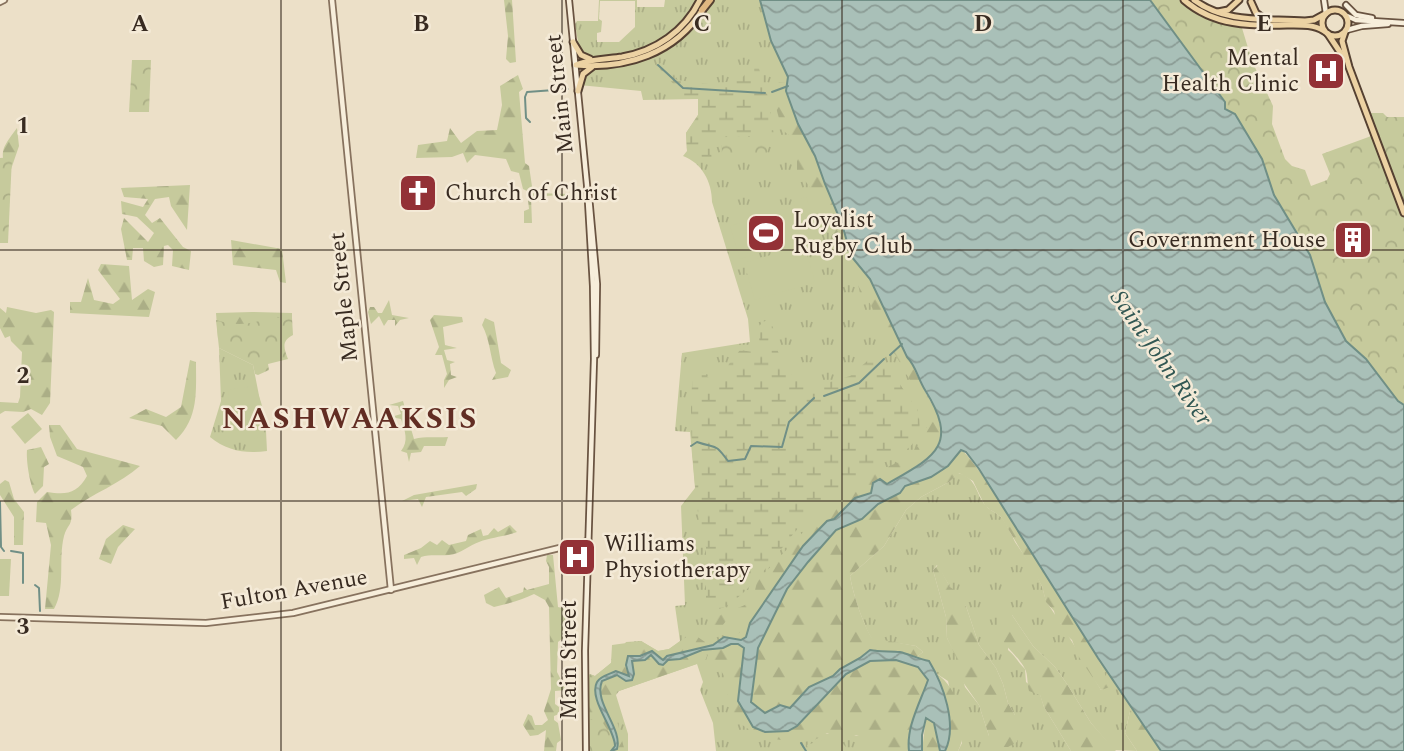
<svg xmlns="http://www.w3.org/2000/svg" width="1404" height="751" font-family="Spectral,serif">
<style>
.grass{fill:url(#grass-tufts);fill-rule:evenodd}
.forest{fill:url(#forest-firs)}
.wetland{fill:url(#wetland-marsh)}
.park{fill:url(#park-crowns)}
.garden{fill:#c6ca9c}
.water{fill:url(#water-waves);stroke:#708f86;stroke-width:2}
.lines{fill:none;stroke-linecap:round;stroke-linejoin:round}
.stream{stroke:#708f86;stroke-width:2}
.tertiary-casing{stroke:#87725e;stroke-width:8}
.secondary-casing{stroke:#695341;stroke-width:8}
.primary-casing{stroke:#554132;stroke-width:9}
.trunk-casing{stroke:#554132;stroke-width:10}
.tertiary{stroke:#f7eedb;stroke-width:4.5}
.secondary{stroke:#f7eedb;stroke-width:4.5}
.primary{stroke:#ecd2a3;stroke-width:5}
.trunk{stroke:#e0b781;stroke-width:6}
.grid{fill:none;stroke:#382b21;stroke-width:2;stroke-opacity:0.55}
.labels{text-anchor:middle;dominant-baseline:central;stroke-width:5;stroke-linejoin:round;paint-order:stroke}
.poi-label{font-size:23px;fill:#382b21;stroke:#f4ead7;text-anchor:start}
.street-label{font-size:23px;fill:#382b21;stroke:#f4ead7}
.water-label{font-size:24px;font-style:italic;fill:#315753;stroke:#f4ead7}
.district-label{font-size:30px;font-weight:bold;letter-spacing:2px;fill:#622d23;stroke:#f4ead7}
.grid-label{font-size:23px;text-anchor:middle;font-weight:bold;fill:#382b21;stroke:#f4ead7;stroke-width:5;stroke-linejoin:round;paint-order:stroke}
</style>
<defs>
<pattern id="grass-tufts" width="24" height="20" patternUnits="userSpaceOnUse" patternTransform="scale(1.75)"><rect width="24" height="20" fill="#c6ca9c"/><path d="M3 7l-1-3M5 7V3M7 7l1-3M15 17l-1-3M17 17v-4M19 17l1-3" fill="none" stroke="#abae86"/></pattern>
<pattern id="forest-firs" width="22" height="20" patternUnits="userSpaceOnUse" patternTransform="scale(1.75)"><rect width="22" height="20" fill="#c6ca9c"/><path d="M5 1l3.5 6h-7zM16 11l3.5 6h-7z" fill="#abae86"/></pattern>
<pattern id="wetland-marsh" width="20" height="14" patternUnits="userSpaceOnUse" patternTransform="scale(1.75)"><rect width="20" height="14" fill="#c6ca9c"/><path d="M1 5h8M5 5V1M11 12h8M15 12V8" fill="none" stroke="#abae86"/></pattern>
<pattern id="park-crowns" width="20" height="18" patternUnits="userSpaceOnUse" patternTransform="scale(1.75)"><rect width="20" height="18" fill="#c6ca9c"/><path d="M2 6a3 3 0 1 1 6 0M12 15a3 3 0 1 1 6 0" fill="none" stroke="#abae86"/></pattern>
<pattern id="water-waves" width="16" height="10" patternUnits="userSpaceOnUse" patternTransform="scale(1.75)"><rect width="16" height="10" fill="#a9c0b8"/><path d="M0 5q4-4 8 0t8 0" fill="none" stroke="#8b9c95"/></pattern>
</defs>
<rect width="100%" height="100%" fill="#ece0c8"/>
<g class="grass">
<path d="M599 0H637V7H664L665 0H760L771 41 788 77 786 91 798 124 815 156 825 184 942 431 750 623 745 642 788 731 908 739 909 751H716L713 723 700 690 703 682 697 664 619 691 616 695 628 734V751H586L585 673 595 676 611 663 626 642 641 641 658 651 669 649 680 641 675 606 685 605 681 506 695 488 690 432 675 431 682 353 750 342 748 319 712 202C712 182 702 163 683 156L687 151 686 133 698 115V99L643 100 641 91 579 85 581 78 596 66 593 60 579 47 575 24 577 21H598ZM600 1H635V27L619 42H597V33L601 32 602 21 599 19Z"/>
<path d="M219 348 253 365 266 431 267 451C246 454 227 451 210 437L221 401Z"/>
<path d="M958 473C977 478 975 492 985 505 989 510 997 513 1002 518 1007 525 1011 534 1015 542 1024 555 1034 569 1041 584 1044 590 1044 598 1048 604 1066 631 1083 660 1101 690L1109 686 1098 658 1131 707 1125 733 1137 751 1114 750 1091 723 1067 684 1055 667 1033 646 1012 615 1008 650C1016 656 1018 663 1025 669L1026 682 1040 694 1044 707 1071 751H958L962 743 948 681 937 674 929 661 914 659 923 652 916 646 872 639C863 624 853 594 850 576L884 546 906 510 921 497 949 482ZM937 565 950 587 966 606 979 645 996 668 1003 684 1008 703 1015 715 989 736 979 705 965 687 957 657 947 638 946 617 933 570Z"/>
</g>
<g class="forest">
<path d="M504 0H512L516 62 510 63 506 59 508 36Z"/>
<path d="M518 75 523 89 519 92 525 163 529 166 533 193 571 194 580 200 564 201 560 195 531 197 532 223H524V211L529 209 527 191 523 189 519 173 511 171 506 159 475 155 467 163 463 153 452 157 416 158 418 145 447 141 450 128 461 143 477 131 497 130 502 105 500 86Z"/>
<path d="M779 82 787 83 786 91 798 124 815 156 825 184 842 224 851 256 870 279 907 357C914 364 916 372 920 381 933 411 946 414 938 450L912 469 886 484 880 479 871 493 855 498 803 546 750 623 736 636 728 633 730 624 726 621 715 635 710 634V622C725 609 738 611 753 600L757 581 841 492 860 478 904 460 925 439 927 428 924 405 895 354 885 345 880 335 875 313 868 300 860 293 857 280 842 261 841 250 815 194 797 170V155L790 145 792 137 782 130C779 116 774 104 773 90Z"/>
<path d="M17 128 19 146 8 178C0 150 0 151 17 128Z"/>
<path d="M190 185 187 230 171 206 169 197 155 199 145 215 152 223 160 218 183 247 191 251 189 270 172 266 173 250 168 245 164 246 163 265 154 267 144 261 143 248H133L132 260H127L121 229 124 218 148 242 154 233 137 217 122 214 121 201 143 207 148 199 124 197 121 188Z"/>
<path d="M231 240 282 249 286 283 280 282 276 270 233 265Z"/>
<path d="M101 264 129 266 132 300 148 289 155 292 149 317 70 313V302H81L88 278 94 300 113 304 120 299 98 270Z"/>
<path d="M389 300 392 315 409 318 400 320 395 326V320H388L384 326 379 316 371 324 368 312 370 307H374L378 313H382Z"/>
<path d="M7 307 36 313 51 310 54 312 50 403 42 415 31 409 23 412 5 411 0 414V402L18 403 20 397 22 352 11 341 10 336 5 338 0 328V308L6 313Z"/>
<path d="M252 312 292 313V318L218 339 216 313Z"/>
<path d="M434 315 462 317 463 322 443 327 445 345 457 348 444 350 447 360 455 362 450 364 451 375 457 377 449 380 444 388V380L447 374 442 355H435L439 347 430 320Z"/>
<path d="M485 318 494 322 501 363 511 370 508 377 492 380 496 373C490 357 490 339 482 325Z"/>
<path d="M190 360 196 362C196 391 199 418 176 440L162 426 129 418 146 409 166 417 181 407Z"/>
<path d="M403 401 414 439C426 436 435 438 448 437L445 446H424L421 452 411 453 409 462 407 453 401 451C409 441 405 431 401 419L391 417 401 414 398 406 389 405Z"/>
<path d="M49 425H60L77 449 140 466C120 484 93 493 71 510 73 526 68 523 64 536 58 560 66 588 54 609H45L51 545 46 523 36 522 37 502 47 492C66 495 77 494 87 476L83 467 57 456 50 437Z"/>
<path d="M41 447 49 464 44 467 43 486 35 494C30 485 26 461 27 450Z"/>
<path d="M961 450C975 455 1083 631 1097 657 1102 666 1106 677 1110 687L1101 690 1077 654 1072 640 1064 633 1061 624 1056 620 1054 611 1046 602 1042 586 1001 517 985 506 973 481 959 473 949 482 921 497 906 510 884 546 850 576C853 594 863 624 872 638L916 646 923 652 914 659 902 652 870 650 860 658 840 669 833 676 809 687 790 708 780 705 765 713 751 702 758 648 787 589 808 562 836 530 862 519 878 504 899 493 905 486 931 477 948 466Z"/>
<path d="M5 480 9 482 14 499 24 512 23 545H14V517L0 495V484Z"/>
<path d="M477 484 476 489 466 496 462 492 426 497 422 507 418 499 402 501 414 495Z"/>
<path d="M123 525 135 529 118 547 111 564 99 559 106 539Z"/>
<path d="M510 525 517 532C504 537 492 537 479 542 469 545 461 554 449 555 439 556 431 554 421 557L417 565 414 558 404 559V555L421 548 430 541 437 545 442 540 449 545 466 541 468 535 481 529 483 536 488 535 494 528 498 532Z"/>
<path d="M547 555H553L558 607 566 609 567 620 563 622V638L558 642 557 672 566 690 555 691V704L559 707V714L554 716V720L558 723 561 740 557 743 556 751H544L546 730 538 735 530 736 523 725 528 714 532 716 535 725H542L548 720 544 711 551 689 549 607 545 600 534 594C522 600 508 604 494 607L486 603 484 595 499 587 506 598 523 592 524 587 527 590 549 584V567L546 561Z"/>
<path d="M938 565 950 587 959 593 966 606 979 645 996 668 1003 684 1008 703 1015 715 1018 732 1017 742 1008 747H996L989 736 979 705 958 675 956 657 947 638 946 617 933 570Z"/>
<path d="M1004 614 1012 615 1033 646 1055 667 1067 684 1091 723 1116 751H1071L1044 707 1040 695 1029 691C1027 684 1028 674 1025 669 1016 651 992 640 999 616Z"/>
<path d="M692 633 705 642 707 656 705 661 616 692 614 709 624 748 623 751H607L609 750 601 720 589 719 590 674 595 676 611 663 612 645 641 641 658 651 669 649Z"/>
<path d="M731 644H738L744 648 739 706 755 723 773 728 846 674 870 661 896 660 918 667 928 680C920 703 906 727 909 751H871L867 739 856 735 844 741 827 733C820 738 811 742 802 742 781 742 739 733 731 711 722 688 736 685 713 662L718 649Z"/>
<path d="M937 674C957 687 971 728 958 751H945C957 727 944 698 937 674Z"/>
<path d="M1131 707 1161 751H1137L1125 733Z"/>
<path d="M926 717 934 722 940 751H922Z"/>
</g>
<g class="wetland">
<path d="M755 56 768 97 775 142 765 135 710 138 712 164H707L687 151 686 133 698 115V99H674L679 93 678 89 656 65 661 63 671 74H678L679 77 675 78 677 80 717 85 743 77Z"/>
<path d="M767 320H770C776 331 774 344 779 354 783 366 798 384 810 388L850 376 873 356 881 357 917 409C930 449 892 458 864 471 853 477 843 486 832 492L830 497C821 506 810 514 802 524 781 546 742 609 711 611L706 605V547L701 543C696 491 687 427 693 375L700 370 710 379 723 377 729 364 740 350 753 352 760 348C761 335 751 328 767 320Z"/>
</g>
<g class="park">
<path d="M1150 0H1180C1199 17 1218 24 1242 28L1252 61 1273 106 1272 124 1285 159 1292 166 1305 170 1311 186 1327 180 1330 174 1322 154 1374 135 1366 113H1383L1387 117H1404V405L1398 401 1366 359 1346 342 1325 302 1310 255 1224 117 1225 102Z"/>
<path d="M132 60H151L149 112H129Z"/>
<path d="M765 135 768 157 714 164V160L722 156V138Z"/>
<path d="M12 157 8 243H0V158Z"/>
<path d="M268 318H292L293 335C281 341 284 348 288 359L268 364 269 370 258 375 255 374 253 365 219 348 216 320C235 326 249 325 268 318Z"/>
<path d="M589 719 601 720 612 737V747L607 751H588Z"/>
</g>
<g class="garden">
<path d="M806 197 817 226 804 232 793 202Z"/>
<path d="M791 207 801 240 740 259 730 226Z"/>
<path d="M804 245 815 282 755 300 744 263Z"/>
<path d="M254 386C262 399 267 422 263 436L254 439H229L228 390Z"/>
<path d="M28 413 42 429 25 444 11 427Z"/>
<path d="M0 559H11L9 596H0Z"/>
<path d="M825 739H838L850 751H809L807 745Z"/>
</g>
<path class="water" d="M760 0H1150L1225 102V109L1235 114 1262 159 1274 195 1310 255 1325 302 1346 341 1366 359 1398 401 1404 405V751H1161L1098 658 979 469 966 452 961 450 948 466 931 477 905 486 900 493 878 504 862 519 836 530 808 562 787 589 758 648 751 702 765 713 780 705 790 708 809 687 833 676 840 669 860 658 870 650C880 652 890 651 900 652 909 654 918 659 929 661 943 684 958 725 945 751H940L934 723 926 718 922 735V751H909C906 727 920 703 928 680L918 667 896 660 870 661 846 674 797 726 788 731 765 732 753 727 738 701 744 648 738 644H731L723 648 702 650 680 659 668 660 663 665 659 664 651 655 645 660 632 661 634 674 632 680 626 681 617 675 602 681C593 703 623 728 617 749L611 751 615 746C615 729 588 699 597 682 600 676 610 674 616 671L629 676 626 665 628 656H640L652 651 663 660 667 656 713 645 724 637 741 640 746 637 750 623 803 546 827 521 834 519 855 498 871 493 873 483 880 479 887 484C934 457 960 446 925 390 918 379 916 366 907 357L870 279 851 256 842 224 825 184 815 156 798 124 786 91 788 77 771 41Z"/>
<g class="lines">
<g class="stream">
<path d="M658 65 683 88 765 93"/>
<path d="M772 92 788 86"/>
<path d="M530 122 526 118 525 97 527 92 568 89"/>
<path d="M890 355 902 344"/>
<path d="M824 396 859 383 884 359"/>
<path d="M691 446 697 442C717 449 714 442 728 461L745 459 751 446 782 447 789 422 814 398"/>
<path d="M0 502 1 547 4 551"/>
<path d="M11 551 23 553V583"/>
<path d="M35 585 39 588 40 611"/>
<path d="M801 743 806 751"/>
</g>
<defs>
<g id="tertiary">
<path d="M332 0 391 590"/>
<path d="M0 2 4 0"/>
<path d="M0 617 206 623 293 613 588 541"/>
</g>
<g id="secondary">
<path d="M569 0 587 185 593 286 594 359 585 651 586 751"/>
<path d="M1324 0 1326 14"/>
<path d="M1346 5 1356 15 1372 18"/>
<path d="M1347 16 1356 20 1404 23"/>
<path d="M1347 30 1362 26 1388 24"/>
<path d="M589 196 597 284 596 355"/>
</g>
<g id="primary">
<path d="M1184 0C1214 26 1250 26 1287 25 1300 25 1313 24 1324 31"/>
<path d="M1194 0C1226 24 1267 18 1305 21L1314 20 1325 14"/>
<path d="M1251 2 1256 13 1263 18"/>
<circle cx="1335" cy="23" r="13"/>
<path d="M1218 12 1228 10 1239 0"/>
<path d="M1345 32 1342 41 1349 67 1404 213"/>
<path d="M1328 34 1344 58"/>
<path d="M573 42 581 55 590 59"/>
<path d="M578 64C592 59 608 59 622 57 656 51 685 31 700 0"/>
<path d="M576 65C626 69 675 54 703 9"/>
<path d="M578 91 583 74 592 67"/>
</g>
<path id="trunk" d="M702 10 710 0"/>
</defs>
<use href="#tertiary" class="tertiary-casing"/>
<use href="#secondary" class="secondary-casing"/>
<use href="#primary" class="primary-casing"/>
<use href="#trunk" class="trunk-casing"/>
<use href="#tertiary" class="tertiary"/>
<use href="#secondary" class="secondary"/>
<use href="#primary" class="primary"/>
<use href="#trunk" class="trunk"/>
</g>
<path class="grid" d="M281 0V751M562 0V751M842 0V751M1123 0V751M0 250H1404M0 501H1404"/>
<defs>
<symbol id="hospital-square" viewBox="-11 -11 22 22"><rect x="-9" y="-9" width="18" height="18" rx="4" fill="#933136" stroke="#f4ead7"/><path d="M-5-5h3v3.5h4V-5h3V5h-3V1.5h-4V5h-3Z" fill="#fff"/></symbol>
<symbol id="church-square" viewBox="-11 -11 22 22"><rect x="-9" y="-9" width="18" height="18" rx="4" fill="#933136" stroke="#f4ead7"/><path d="M-1.2-6h2.4v3.5h3.3v2.4h-3.3V6h-2.4V-.1h-3.3v-2.4h3.3Z" fill="#fff"/></symbol>
<symbol id="stadium-square" viewBox="-11 -11 22 22"><rect x="-9" y="-9" width="18" height="18" rx="4" fill="#933136" stroke="#f4ead7"/><path d="M0-5a6.5 5 0 1 0 0 10a6.5 5 0 1 0 0-10ZM-3.5-1.8h7v3.6h-7Z" fill="#fff"/></symbol>
<symbol id="building-square" viewBox="-11 -11 22 22"><rect x="-9" y="-9" width="18" height="18" rx="4" fill="#933136" stroke="#f4ead7"/><path d="M-4-6H4V6H1V3H-1V6H-4ZM-2.5-4.3h1.7v1.8h-1.7ZM.8-4.3h1.7v1.8H.8ZM-2.5-1h1.7V.8h-1.7ZM.8-1h1.7V.8H.8Z" fill="#fff"/></symbol>
</defs>
<g fill-rule="evenodd">
<use href="#hospital-square" x="1304" y="49" width="44" height="44"/>
<use href="#church-square" x="396" y="171" width="44" height="44"/>
<use href="#stadium-square" x="744" y="211" width="44" height="44"/>
<use href="#building-square" x="1331" y="218" width="44" height="44"/>
<use href="#hospital-square" x="555" y="535" width="44" height="44"/>
</g>
<g class="labels">
<g class="poi-label">
<text x="1299" y="58" text-anchor="end">Mental<tspan x="1299" dy="26">Health Clinic</tspan></text>
<text x="445" y="193">Church of Christ</text>
<text x="793" y="220">Loyalist<tspan x="793" dy="26">Rugby Club</tspan></text>
<text x="1326" y="240" text-anchor="end">Government House</text>
<text x="604" y="544">Williams<tspan x="604" dy="26">Physiotherapy</tspan></text>
</g>
<g class="street-label">
<text transform="translate(560 94) rotate(-96)">Main Street</text>
<text transform="translate(344 297) rotate(-96)">Maple Street</text>
<text transform="translate(294 590) rotate(-10)">Fulton Avenue</text>
<text transform="translate(569 660) rotate(-90)">Main Street</text>
</g>
<g class="water-label">
<text transform="translate(1161 358) rotate(55)">Saint John River</text>
</g>
<g class="district-label">
<text x="350" y="419">NASHWAAKSIS</text>
</g>
</g>
<g class="grid-label">
<text x="140" y="31">A</text>
<text x="421" y="31">B</text>
<text x="702" y="31">C</text>
<text x="983" y="31">D</text>
<text x="1264" y="31">E</text>
<text x="23" y="133">1</text>
<text x="23" y="383">2</text>
<text x="23" y="634">3</text>
</g>
</svg>
